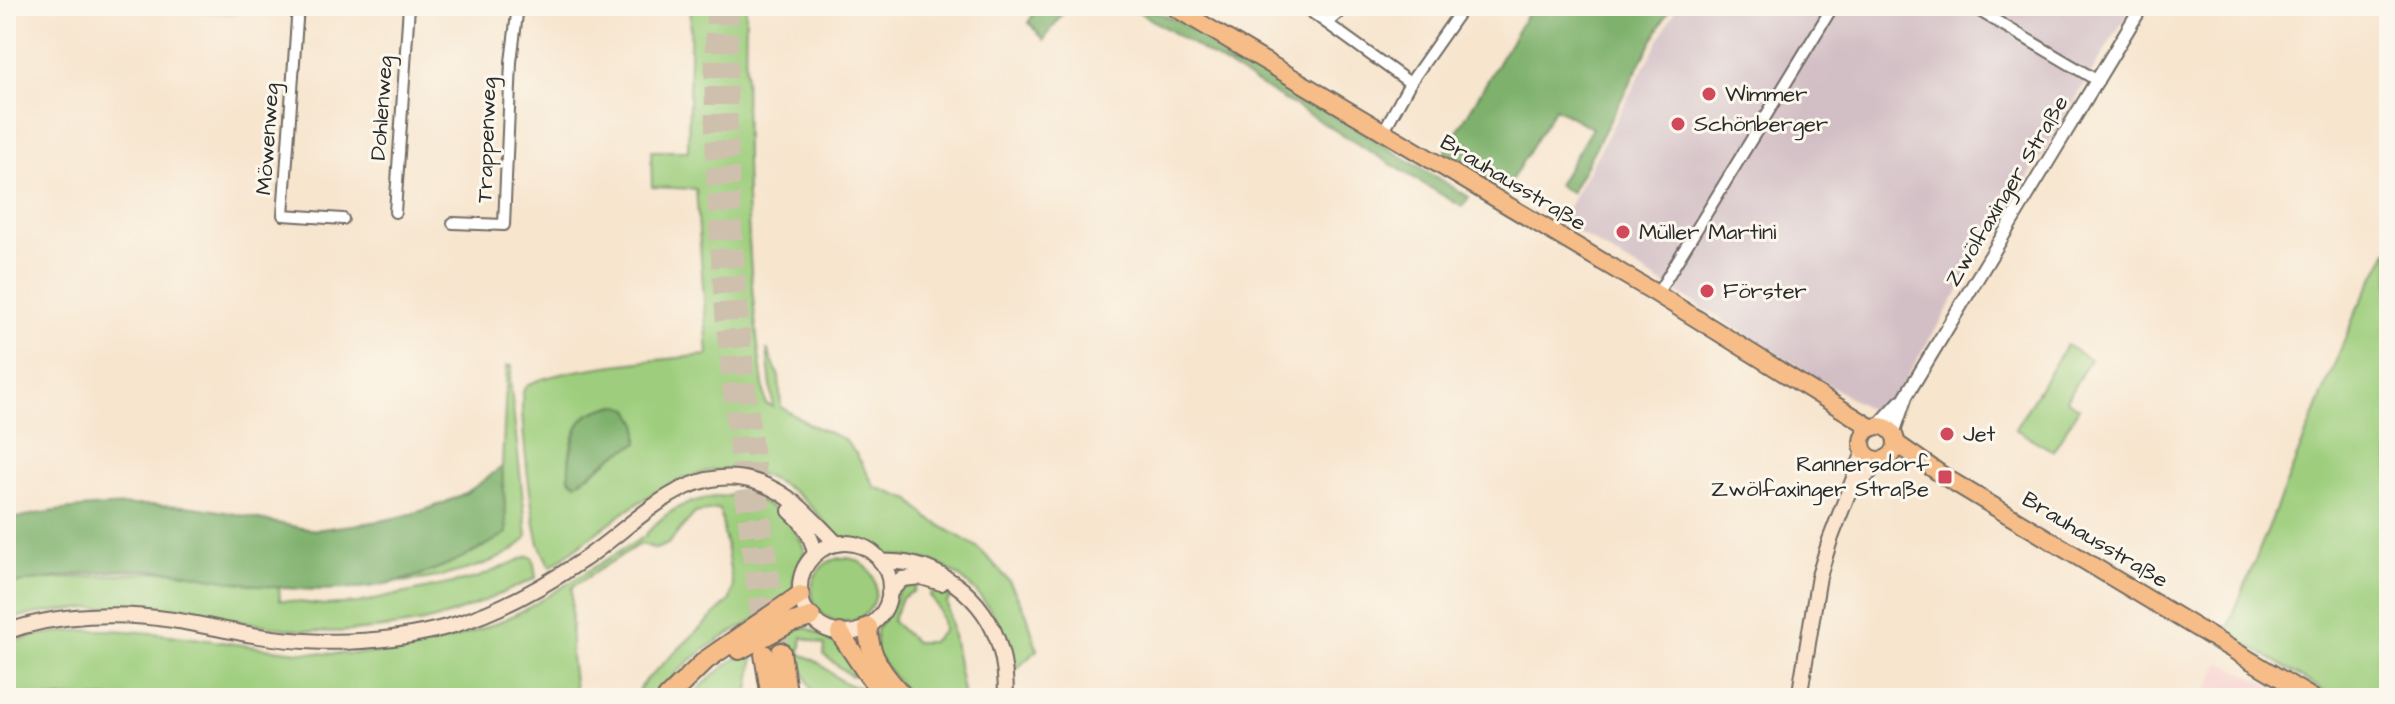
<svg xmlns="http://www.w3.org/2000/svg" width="2395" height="704" font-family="'Architects Daughter',sans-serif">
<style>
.built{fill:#f7d0cf}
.industrial{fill:#d2bec5}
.green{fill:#9ece7d;stroke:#647c54;stroke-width:2;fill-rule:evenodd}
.forest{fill:#7eb16c;stroke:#546e4c;stroke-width:2}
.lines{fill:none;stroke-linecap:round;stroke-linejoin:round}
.motorway-tunnel{stroke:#cec0ad;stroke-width:18;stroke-dasharray:18 9;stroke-linecap:butt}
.minor-casing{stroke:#726c64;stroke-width:14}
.tertiary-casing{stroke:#726c64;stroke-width:16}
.secondary-casing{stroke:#726c64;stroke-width:18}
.primary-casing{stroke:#726c64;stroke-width:20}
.motorway-casing{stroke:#726c64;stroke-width:22}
.minor{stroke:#fff;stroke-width:10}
.tertiary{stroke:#fff;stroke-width:12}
.secondary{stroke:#fce5cf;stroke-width:14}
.primary{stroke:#f7bd88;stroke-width:16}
.motorway{stroke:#f7bd88;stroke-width:18}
.poi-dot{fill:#d1495b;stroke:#fbf7ec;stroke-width:3}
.labels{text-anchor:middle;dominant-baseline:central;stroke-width:6;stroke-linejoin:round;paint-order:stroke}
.poi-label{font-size:22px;fill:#2b2b2b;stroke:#fbf7ec;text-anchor:start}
.street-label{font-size:22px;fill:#2b2b2b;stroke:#fbf7ec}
</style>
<rect width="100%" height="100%" fill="#fbf7ec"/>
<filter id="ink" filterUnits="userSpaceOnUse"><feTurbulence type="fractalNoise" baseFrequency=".0125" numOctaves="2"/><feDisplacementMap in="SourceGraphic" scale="16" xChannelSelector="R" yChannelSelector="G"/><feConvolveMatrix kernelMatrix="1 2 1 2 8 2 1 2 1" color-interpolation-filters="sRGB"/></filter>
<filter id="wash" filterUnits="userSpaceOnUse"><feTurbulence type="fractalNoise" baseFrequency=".006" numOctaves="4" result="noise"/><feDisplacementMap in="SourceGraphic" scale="32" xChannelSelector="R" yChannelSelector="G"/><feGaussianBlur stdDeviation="1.8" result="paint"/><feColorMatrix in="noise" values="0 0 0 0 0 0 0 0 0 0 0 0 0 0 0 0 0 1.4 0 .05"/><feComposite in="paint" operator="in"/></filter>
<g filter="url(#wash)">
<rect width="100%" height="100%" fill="#f7e5ce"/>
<path class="built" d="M2220 662 2283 692 2281 698H2204Z"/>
<g class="industrial">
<path d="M85 6H239L238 15Z"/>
<path d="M1677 6H2132L1886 411 1875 413 1561 222Z"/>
<path d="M248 693H315L363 698H180Z"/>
</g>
<g class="green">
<path d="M691 6H746C744 140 745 272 766 404L773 407 767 349 779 377 781 407 811 425 844 439 857 455 875 487 911 500 928 518 977 547 993 563 1009 581 1027 615 1037 650 1015 670C1004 623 977 577 929 561 914 557 895 558 881 553 874 550 869 543 861 541 855 539 848 541 843 539 833 536 824 521 817 513 790 483 751 463 710 471 651 483 598 534 550 567 547 560 542 552 540 546 533 529 517 401 524 389 537 369 679 358 708 355L696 189 652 187 651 151H688ZM616 405 638 443 615 455 590 475 569 478C568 439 575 416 616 405Z"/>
<path d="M2389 249V698H2336L2226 632 2357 309Z"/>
<path d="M2066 345 2090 359 2066 400 2079 408 2053 451 2015 429Z"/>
<path d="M507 366H512L510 381 527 536C511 564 430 581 399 582 438 571 473 554 507 533L502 467Z"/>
<path d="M739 495C772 502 794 520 805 551L794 577 792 593C772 614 744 625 719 640 695 655 671 676 655 698H634L644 682 730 600 733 588 720 509 695 513 668 544 656 549 642 544 635 547 572 587 571 657 576 698H363L315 693H248L180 698H6V643C133 604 257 666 385 652 432 646 483 632 524 610 565 587 603 560 644 537 671 503 697 497 739 495Z"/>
<path d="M528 556 533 558 536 578C500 594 462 613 423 622 400 627 374 629 350 631 296 635 241 620 187 612 125 603 67 607 6 619V585L28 581 170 571 279 587 280 600 325 605 358 603 477 578Z"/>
<circle cx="844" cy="590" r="32"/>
<path d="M912 584 915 585 914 591 902 598 892 621 915 642H931L943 631C943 617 939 607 930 596L932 588 951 597 947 602 964 698H910L876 653V630L889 611 899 590Z"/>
<path d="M805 627 835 641 856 674 851 676 824 655 825 645 802 637 800 654C822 661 825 670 843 682 858 691 862 682 878 698H815L794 649 754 655 748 698H690C720 665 761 638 805 627Z"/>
</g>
<g class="forest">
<path d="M1036 6H1068L1044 40 1029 23Z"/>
<path d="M1129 6C1145 6 1157 14 1173 18L1469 197 1462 207Z"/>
<path d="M1532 6H1671L1571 193 1558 185 1592 128 1555 108 1506 189 1445 152Z"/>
<path d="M616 405 630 409 638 424V443L615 455 576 484 569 478C568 462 570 455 574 439 580 413 591 412 616 405Z"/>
<path d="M502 467 507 533C419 587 353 599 250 584 224 581 197 574 171 571 122 567 55 577 6 585V520C64 507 123 503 182 506 225 509 266 522 308 529 319 531 333 527 344 526 385 522 430 512 467 492 479 485 490 475 502 467Z"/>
</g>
</g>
<g filter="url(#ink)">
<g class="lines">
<g class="motorway-tunnel">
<path d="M715 6C707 218 734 427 762 636"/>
<path d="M730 6C721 223 751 437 781 652"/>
</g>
<defs>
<g id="minor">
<path d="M298 6 283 215 343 219"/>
<path d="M1303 6 1410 83"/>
<path d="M1971 6 2098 81"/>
<path d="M1328 22 1347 6"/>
<path d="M1383 132 1410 83 1464 6"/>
<path d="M395 212 409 6"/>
<path d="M453 223 504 225 511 62 518 6"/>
<path d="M1657 294 1833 6"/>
</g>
<g id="tertiary">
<path d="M1878 426 1901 401"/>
<path d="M1893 434 1906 396 2142 6"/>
</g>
<g id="secondary">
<path d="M1854 490 1879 461"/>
<path d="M790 511C804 523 812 536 815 554"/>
<circle cx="845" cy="588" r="45"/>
<path d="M881 562C935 558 986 597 1000 648 1005 664 1006 681 1006 698"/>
<path d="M889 593 902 579 921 577 941 583"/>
<path d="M6 632C57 613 120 612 173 620 217 627 260 639 305 641 355 644 406 639 454 625 500 611 543 587 583 560 637 524 690 456 762 484 793 495 814 521 837 544"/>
<path d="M1799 698 1819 576 1830 540 1864 452"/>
</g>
<g id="primary">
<path d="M1172 6 1657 294 1872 428"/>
<circle cx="1879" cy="443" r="17"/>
<path d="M1896 443 1945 477 2313 698"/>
</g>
<g id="motorway">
<path d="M868 627C868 656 885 677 905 698"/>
<path d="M840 633 868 675 888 698"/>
<path d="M739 650 790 623 811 617"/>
<path d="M781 652 788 698"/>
<path d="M764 654 771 698"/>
<path d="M667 698 706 660 800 595"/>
</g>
</defs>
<use href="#minor" class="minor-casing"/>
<use href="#tertiary" class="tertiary-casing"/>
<use href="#secondary" class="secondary-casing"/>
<use href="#primary" class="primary-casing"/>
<use href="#motorway" class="motorway-casing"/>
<use href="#minor" class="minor"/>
<use href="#tertiary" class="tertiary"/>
<use href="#secondary" class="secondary"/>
<use href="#primary" class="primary"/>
<use href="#motorway" class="motorway"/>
</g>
</g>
<g class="poi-dot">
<circle cx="1709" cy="94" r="8"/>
<circle cx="1678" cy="124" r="8"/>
<circle cx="1623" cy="232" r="8"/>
<circle cx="1707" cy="291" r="8"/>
<circle cx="1947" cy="434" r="8"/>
<rect x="1937" y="469" width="16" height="16" rx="4"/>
</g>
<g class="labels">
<g class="poi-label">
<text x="1725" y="94">Wimmer</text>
<text x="1694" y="124">Schönberger</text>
<text x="1639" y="232">Müller Martini</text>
<text x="1723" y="291">Förster</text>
<text x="1963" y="434">Jet</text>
<text x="1929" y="464" text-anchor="end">Rannersdorf<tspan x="1929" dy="25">Zwölfaxinger Straße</tspan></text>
</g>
<g class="street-label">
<text transform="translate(382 108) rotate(-86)">Dohlenweg</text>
<text transform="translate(268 139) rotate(-86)">Möwenweg</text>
<text transform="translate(487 140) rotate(-88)">Trappenweg</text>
<text transform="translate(1513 183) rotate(31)">Brauhausstraße</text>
<text transform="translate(2007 191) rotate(-59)">Zwölfaxinger Straße</text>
<text transform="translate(2095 540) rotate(31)">Brauhausstraße</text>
</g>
</g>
<rect width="2395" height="704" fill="none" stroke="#fbf7ec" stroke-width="32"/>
</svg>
